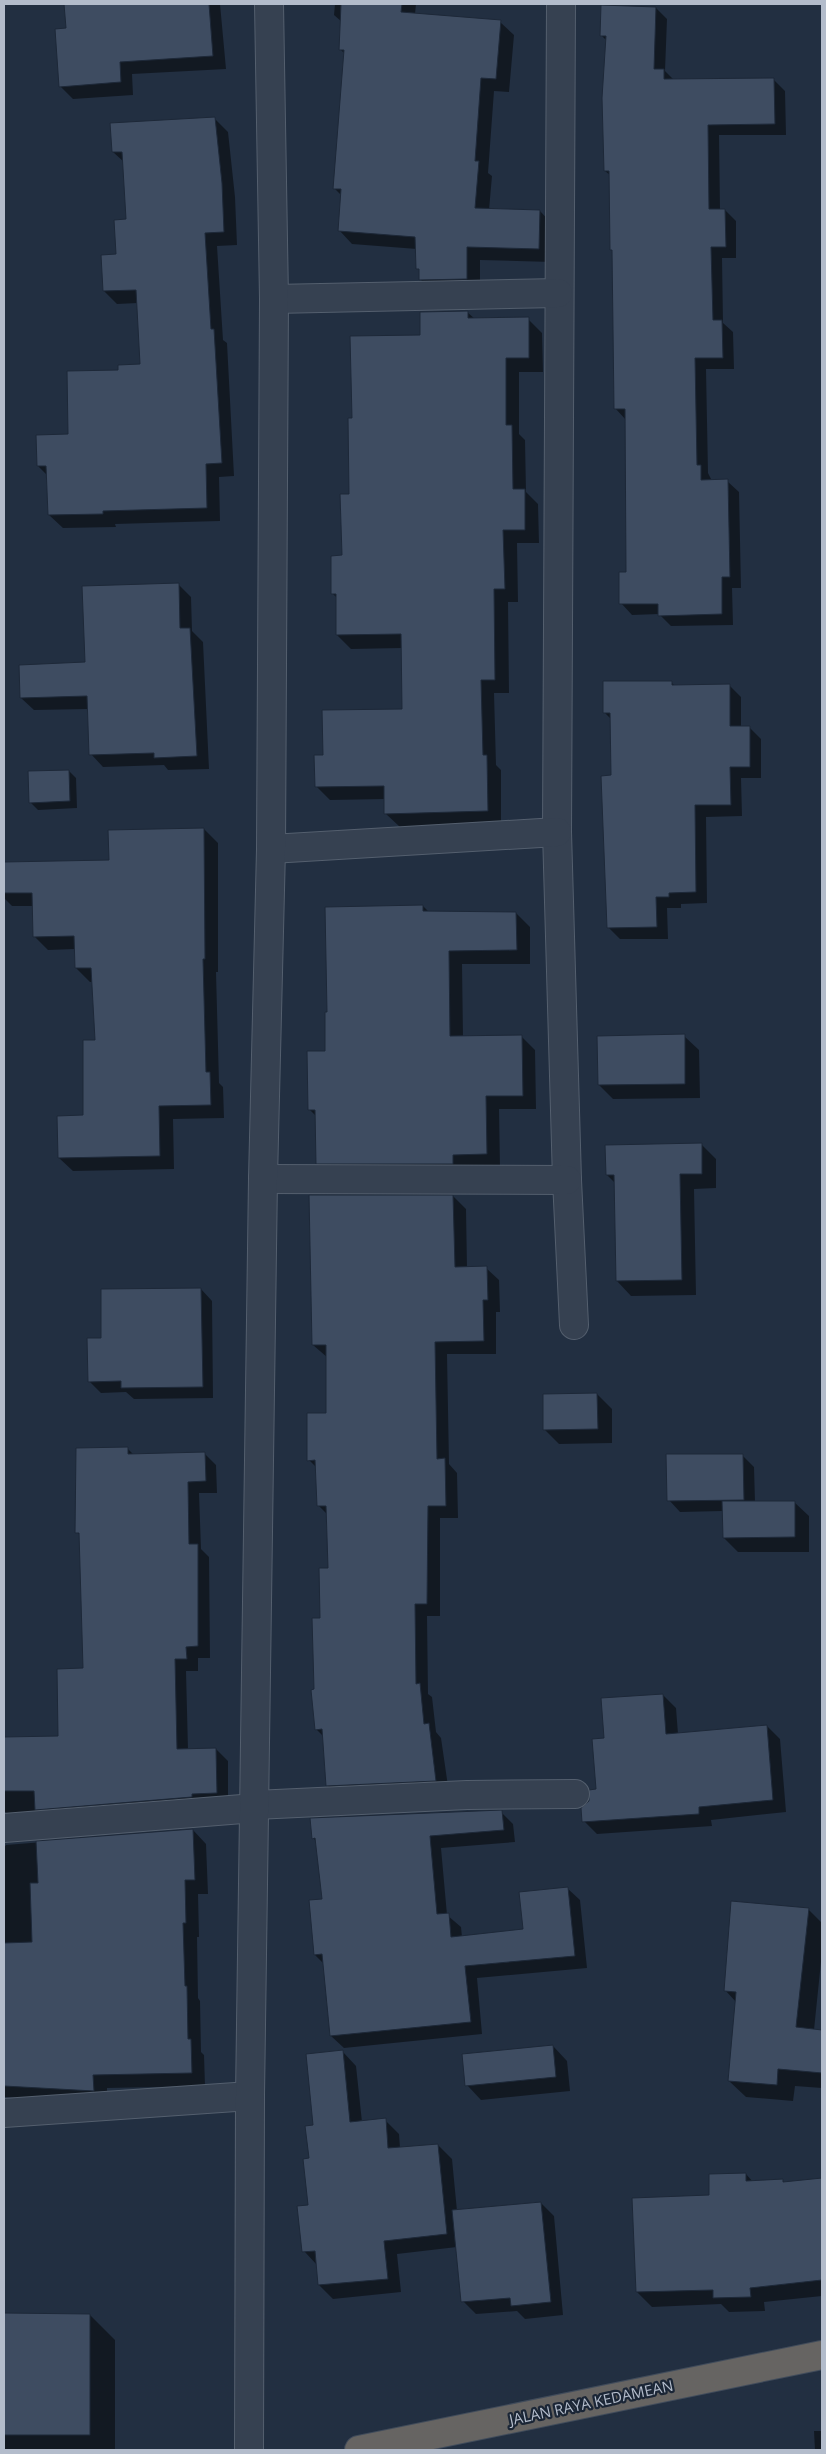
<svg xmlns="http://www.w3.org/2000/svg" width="826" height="2454" font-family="'Open Sans',sans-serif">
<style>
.shadow{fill:#0007}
.building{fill:#3e4c61;stroke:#1d2838}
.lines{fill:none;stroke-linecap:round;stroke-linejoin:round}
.minor-casing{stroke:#545f6e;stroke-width:30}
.trunk-casing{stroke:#414c5b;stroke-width:30}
.minor{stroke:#364151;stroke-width:28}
.trunk{stroke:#666462;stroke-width:28}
.labels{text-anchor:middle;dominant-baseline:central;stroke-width:4.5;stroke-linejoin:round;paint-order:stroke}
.street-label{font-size:15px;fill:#b3bccb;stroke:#1b2636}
</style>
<rect width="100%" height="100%" fill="#222f41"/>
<g class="shadow">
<path d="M66 4H220L226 69 132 74 133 95 73 99 60 86 67 29Z"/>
<path d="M335 4H416L415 14 500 22 514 35 509 92 494 91 488 173 492 176 489 210 540 211 553 225 552 262 480 260V292L434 293 421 280 417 249 352 244 339 230 342 196 334 188 345 54 340 49 342 22 334 15Z"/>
<path d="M656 8 667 19 665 71 674 80H774L785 91 786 135H719L720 210H725L736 221V258H722L723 323 733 332 734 369H706L708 473 712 481H727L739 492 741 588H732L733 625 671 626 659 614 632 615 621 603 627 574 626 420 615 408 613 252 611 249 610 175 605 171 607 41 601 35Z"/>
<path d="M215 119 228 132 235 197 237 245 217 246 223 340 227 343 234 476 219 477 220 521 115 524 116 527 63 528 49 515 48 476 38 466 70 435 119 371 142 366 138 303 117 304 104 291 118 256 127 221 124 162 113 152Z"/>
<path d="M467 312 475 319H528L542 333 543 372H519V434L525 440 526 492 538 504 539 543H517L518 602H508L509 693H494L496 765 501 770V824L400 827 386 814V799L330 800 316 786 324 756 403 710 402 648 351 649 337 635V598L333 594 343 557 351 495 353 419 421 337Z"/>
<path d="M178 584 191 597 192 631 203 642 209 769 168 770 164 765 103 767 91 754 89 709 34 710 21 698 86 664Z"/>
<path d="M671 682 675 686 729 685 741 697V727H749L761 739V778H741L742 816 706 817 707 903 681 904V908H667L668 939H620L609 928 612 777 611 719 605 713Z"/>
<path d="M69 771 76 778 77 808 38 810 30 802Z"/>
<path d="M204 829 218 843V972H216L219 1083 223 1087 224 1118 173 1119 174 1169 73 1171 59 1158 84 1116 96 1041 93 982H90L76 968 75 949 48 950 34 936V906H12L4 898V863L110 862Z"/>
<path d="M423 906 429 912 516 913 530 927V964H462L463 1037 521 1036 535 1050 536 1109H499L500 1168 331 1177 317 1163 316 1116 309 1109 326 1052Z"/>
<path d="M684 1036 699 1050 700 1098 613 1099 599 1085Z"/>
<path d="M701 1144 716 1159V1188L694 1189 696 1295 631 1296 617 1281 615 1183 607 1175Z"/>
<path d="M453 1196 466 1209 467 1268H486L499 1280 500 1312H496V1354H447L449 1464 457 1473 458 1518H440V1616H427L428 1694 432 1697 436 1732 441 1738 449 1793 340 1798 327 1785 324 1737 316 1729 315 1690 321 1619 329 1569 328 1515 318 1505 317 1468 309 1460 328 1414V1358L313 1345Z"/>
<path d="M201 1289 212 1301 213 1398 134 1399 126 1392 101 1393 89 1381 103 1339Z"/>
<path d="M597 1394 612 1409V1443L559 1444 544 1429Z"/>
<path d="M127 1448 134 1455 204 1453 216 1465 217 1493H199L201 1549 209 1557 210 1658H198V1671H186L188 1750 216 1749 228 1761V1805L17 1824 5 1812 4 1738 60 1737 85 1669 81 1536 77 1532Z"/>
<path d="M742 1455 754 1467 755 1502H794L809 1516V1552H738L724 1538 723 1511 680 1512 669 1500Z"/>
<path d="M663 1695 676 1708 678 1734 767 1726 780 1739 786 1812 711 1820 712 1826 597 1834 584 1821 590 1802 598 1790 606 1739Z"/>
<path d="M501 1812 513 1824 515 1842 441 1848 447 1915 461 1927 462 1937 524 1931 567 1888 580 1900 587 1968 477 1978 482 2034 344 2048 331 2036 324 1964 315 1955 323 1900 317 1842 313 1838Z"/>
<path d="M193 1830 206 1844 208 1894H198L199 1937H197L198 1998 200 2001 201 2052 204 2055 205 2086 107 2088V2104L4 2097V1848L6 1845Z"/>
<path d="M808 1909 822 1923V1952L814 2030 822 2031V2088L795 2086 793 2101 746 2097 729 2081 736 2002 725 1990Z"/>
<path d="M553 2046 567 2061 570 2091 481 2100 467 2085Z"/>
<path d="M343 2052 356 2066 362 2122 385 2120 399 2134 400 2148 438 2145 452 2159 457 2211 541 2203 554 2216 563 2315 525 2319 517 2311 476 2314 463 2301 457 2247 397 2254 401 2292 333 2299 319 2285 317 2265 304 2251 309 2206 310 2159 315 2126Z"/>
<path d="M746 2174 753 2182 782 2181 785 2183 822 2179V2296L764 2302 765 2311 729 2312 721 2304 652 2307 637 2292 711 2196Z"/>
<path d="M4 2314 90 2315 115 2340V2450H4Z"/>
<path d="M814 2431H822V2450H815Z"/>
</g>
<g class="building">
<path d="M64 4H209L213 56 120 62 121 82 59 87 55 29 66 28Z"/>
<path d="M341 4H402L401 12 501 20 496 79 481 78 475 161H479L475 208 540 210 539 249 467 247V279L419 280V269H416L415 237 338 231 341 189H333L344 50H339Z"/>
<path d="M601 5 656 7 654 69H664V79L774 78 775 124 708 125 709 209H725L726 247H711L713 320H722L723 358H695L697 465H701V480L728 479 730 577H722V614L658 616V604H619V572H626L625 409H614L612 250H610L609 171H604L602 98 606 36H600Z"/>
<path d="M215 117 222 183 224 232 205 233 211 329H214L222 463 206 464 207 508 103 511V514L48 515 46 466H37L36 435 68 434 67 371 118 370V365L140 364 136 290 103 291 101 255 116 254 114 220 126 219 122 152H112L110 123Z"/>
<path d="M468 311V318L529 317V358H506V425H512L513 489H525V530H503L505 589H494L495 680H481L483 755H487L488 811 384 814V786L315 787 314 755H323L322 710 402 709 401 634 336 635V594H331V556L342 555 340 494H349L348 418H352L350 336 420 335V312Z"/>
<path d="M179 583 180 628H190L197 756 154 758V753L89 755 87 696 20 698 19 665 85 662 82 586Z"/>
<path d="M603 681H672V685L730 684V726H750V767H730L731 805H695L696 892 669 893V897H656L657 927 607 928 601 776 611 775 610 713H603Z"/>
<path d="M69 770 70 801 29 803 28 771Z"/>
<path d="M204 828 205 959H203L206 1072H210L211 1105 159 1106 160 1156 58 1158 57 1116 83 1115V1040H95L91 968H75L74 936 33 937 32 893H4V862L109 860 108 830Z"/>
<path d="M423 905V911L516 912 517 950 449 951 450 1036 522 1035 523 1096H486L487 1154 453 1155V1164H316L315 1110H308L307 1051H325V1012H327L325 907Z"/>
<path d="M685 1034V1084L598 1085 597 1036Z"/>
<path d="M702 1143V1174H680L682 1280 616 1281 614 1175H606L605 1145Z"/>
<path d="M309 1195H453L455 1267 487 1266 488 1300H483L484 1341 435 1342 437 1459 445 1458 446 1506H428L427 1604H415L416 1684 420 1683 424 1724 429 1723 436 1781 326 1786 322 1729 315 1730 311 1690 314 1689 312 1618H320L319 1568H328L326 1506H317L315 1460 307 1461V1413H326V1345H312Z"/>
<path d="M201 1288 203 1387 121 1388V1381L88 1382 87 1338H101V1289Z"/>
<path d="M597 1393 598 1429 543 1430V1394Z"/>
<path d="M128 1447V1454L205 1452 206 1481 188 1482 189 1544H198V1646L186 1647 187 1659H175L177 1749 216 1748 217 1793 192 1794V1797L35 1810 34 1791H4V1737L58 1736 57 1669 83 1668 79 1533H75L76 1448Z"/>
<path d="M666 1454H743L744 1500 667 1501Z"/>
<path d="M722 1501H795V1537L723 1538Z"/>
<path d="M663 1694 666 1734 767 1725 773 1800 699 1807V1814L582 1822 581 1808 589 1801V1790L596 1789 592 1739 604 1738 601 1698Z"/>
<path d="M502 1810 504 1830 430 1836 437 1914 449 1913 451 1937 523 1929 519 1892 568 1887 575 1956 465 1966 471 2022 330 2036 322 1954 314 1955 309 1900 322 1899 315 1838 312 1839 310 1818Z"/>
<path d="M193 1829 195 1880H185L186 1923H183L185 1986H187L188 2039H191L192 2073 93 2075 94 2091 4 2086V1943L32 1942 30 1883H38L36 1841Z"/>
<path d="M731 1901 809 1908 796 2027 822 2030V2073L778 2069 777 2085 728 2081 736 1992 724 1991Z"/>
<path d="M553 2045 556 2077 465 2086 462 2054Z"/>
<path d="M343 2050 350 2122 386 2118 388 2148 438 2144 447 2234 384 2241 388 2279 318 2285 315 2251 302 2252 297 2206 308 2205 303 2159 309 2158 305 2126 313 2125 306 2054Z"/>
<path d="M746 2173V2181L783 2179V2182L822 2178V2280L750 2288 751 2297 713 2298V2290L636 2292 632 2198 709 2195V2174Z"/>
<path d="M541 2202 551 2302 511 2306 510 2298 461 2302 452 2210Z"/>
<path d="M4 2313 90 2314V2435H4Z"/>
</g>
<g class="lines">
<defs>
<g id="minor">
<path d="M561 4 557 832 567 1180 574 1325"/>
<path d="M274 299 558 293"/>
<path d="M271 849 557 832"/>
<path d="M263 1179 567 1180"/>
<path d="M255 1805 467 1795 575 1794"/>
<path d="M4 1828 255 1808"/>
<path d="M4 2113 250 2096"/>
<path d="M249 2450 250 2096 263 1179 271 849 274 299 269 4"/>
</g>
<path id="trunk" d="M359 2450 822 2355"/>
</defs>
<use href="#minor" class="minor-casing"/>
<use href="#trunk" class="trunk-casing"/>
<use href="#minor" class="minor"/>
<use href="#trunk" class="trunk"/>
</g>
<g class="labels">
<g class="street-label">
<text transform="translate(591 2402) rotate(-12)">JALAN RAYA KEDAMEAN</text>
</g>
</g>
<rect width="826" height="2454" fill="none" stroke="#b3bccb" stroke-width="10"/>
</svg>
